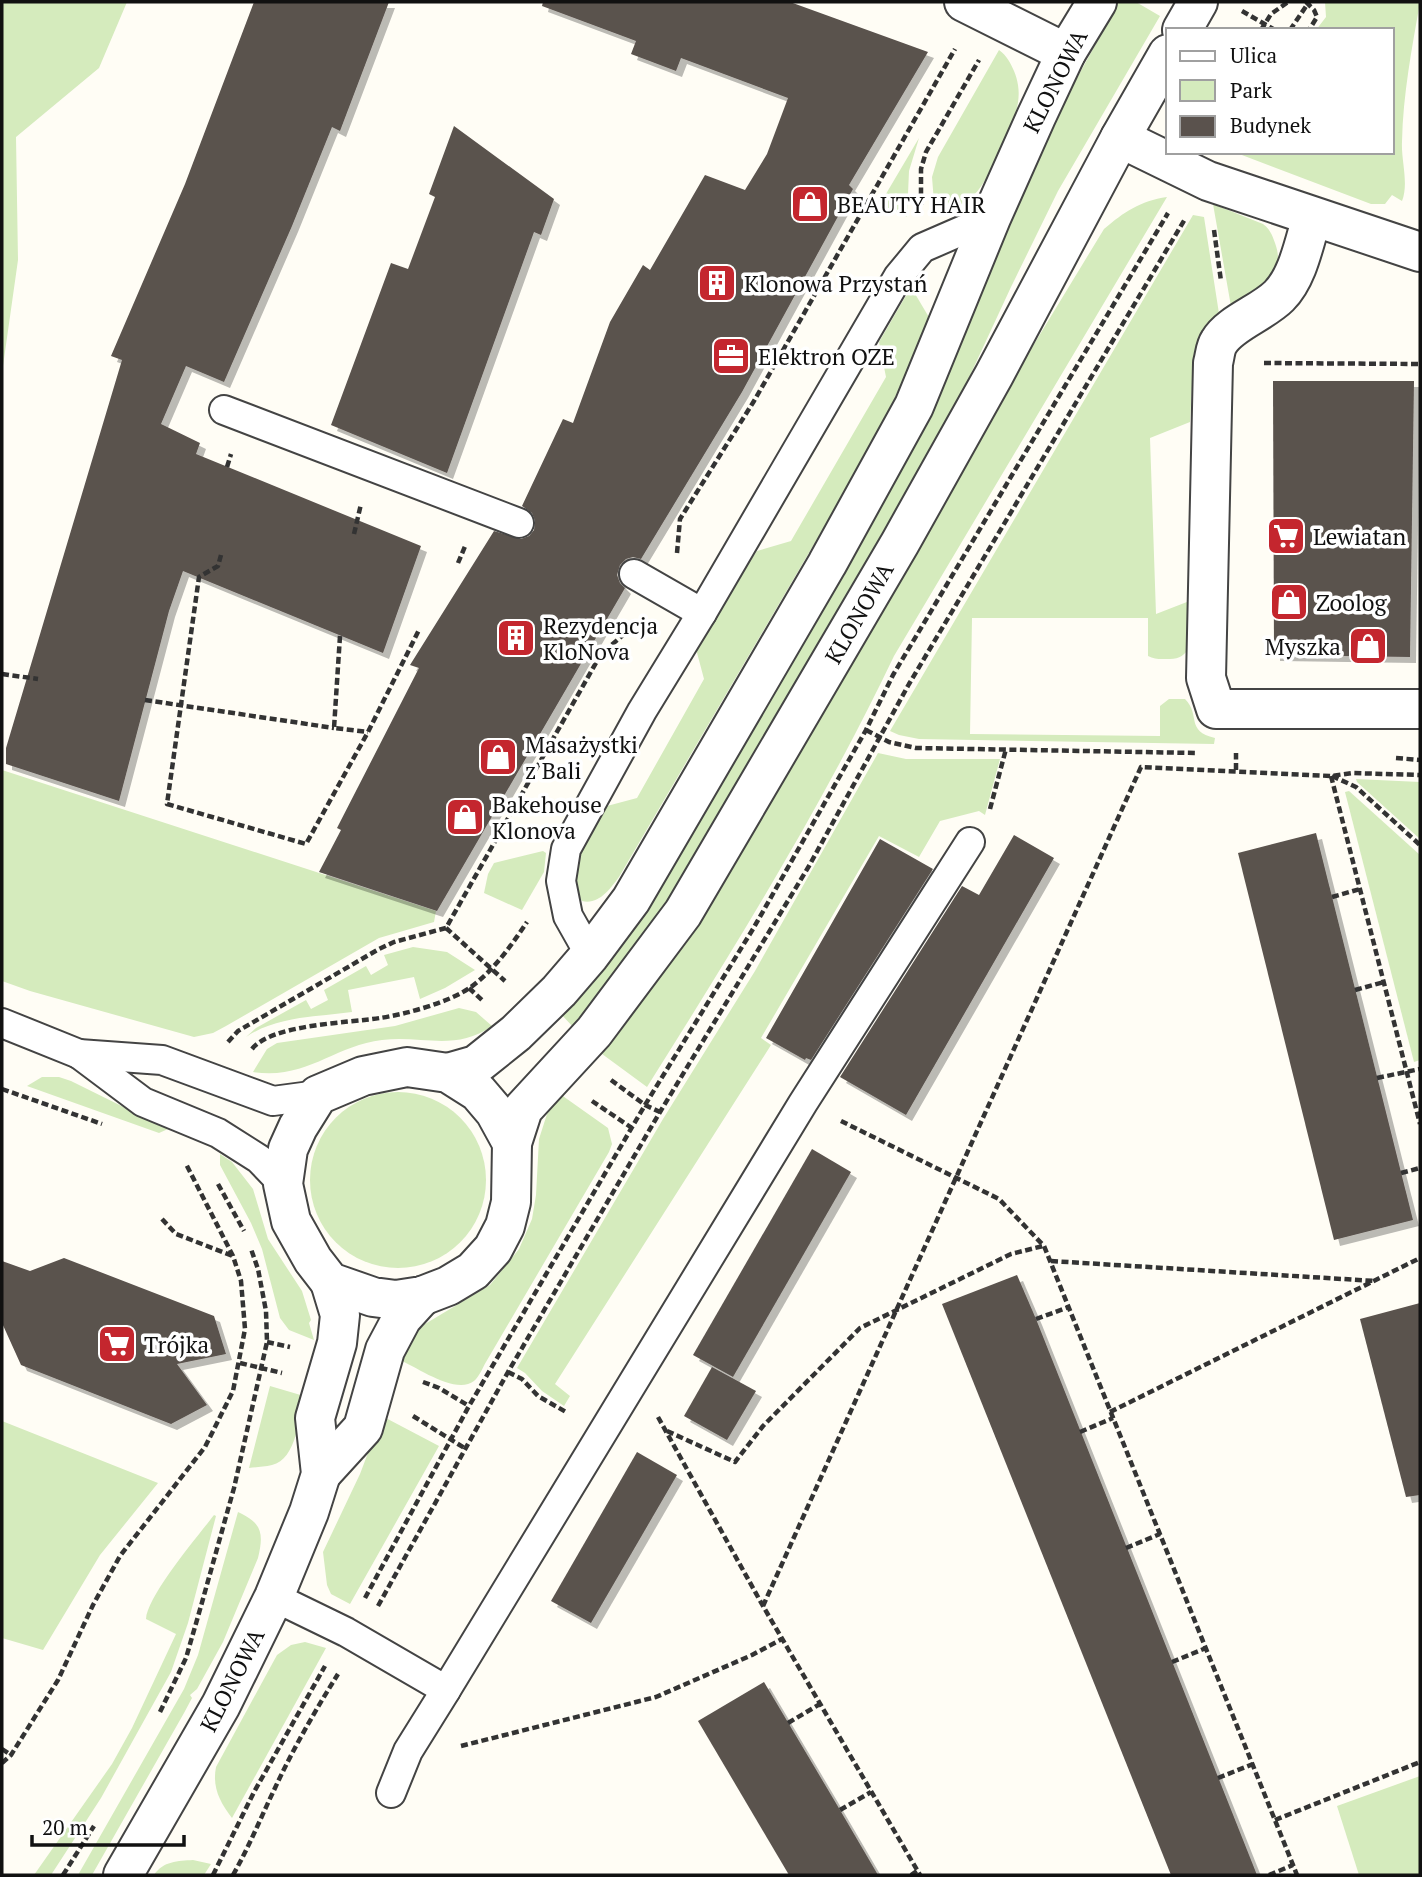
<svg xmlns="http://www.w3.org/2000/svg" width="1422" height="1877" font-family="'PT Serif',serif">
<style>
.green{fill:#d5ebbd}
.building{fill:#5a524d;filter:url(#shadow)}
.lines{fill:none;stroke-linecap:round;stroke-linejoin:round}
.service-casing{stroke:#444;stroke-width:32}
.minor-casing{stroke:#444;stroke-width:42}
.tertiary-casing{stroke:#444;stroke-width:42}
.path{stroke:#333;stroke-width:4.5;stroke-dasharray:7 3.5;stroke-linecap:butt}
.service{stroke:#fff;stroke-width:28}
.minor{stroke:#fff;stroke-width:38}
.tertiary{stroke:#fff;stroke-width:38}
.labels{text-anchor:middle;dominant-baseline:central;stroke-width:7;stroke-linejoin:round;paint-order:stroke}
.street-label{font-size:23px;fill:#111;stroke:#fff}
.poi-label{font-size:23px;fill:#111;stroke:#fff;text-anchor:start}
</style>
<defs>
<filter id="shadow"><feDropShadow dx="6" dy="6" stdDeviation="0" flood-color="#0004"/></filter>
</defs>
<rect width="100%" height="100%" fill="#fffdf5"/>
<g class="green">
<path d="M2 2H127L99 68 16 137 18 260 2 373Z"/>
<path d="M1119 2H1136L1160 16 1058 191 1011 287 960 397 918 478 676 893 574 1028 560 1013Z"/>
<path d="M1325 2H1420C1412 48 1403 94 1402 142 1401 160 1409 184 1402 201L1392 195 1385 204H1371L1234 152H1392V30H1316L1326 17Z"/>
<path d="M999 50C1007 56 1010 62 1014 71 1027 102 1010 126 998 153 991 167 985 185 973 196 962 206 949 211 935 215L932 177 938 157Z"/>
<path d="M919 138 909 171 907 217 880 204Z"/>
<path d="M1167 197 894 656C823 805 735 947 647 1087L598 1051 662 974 698 921 1008 387 1104 229C1124 212 1140 201 1167 197Z"/>
<path d="M1213 204 1263 224C1270 229 1272 235 1275 243 1288 278 1256 291 1232 312Z"/>
<path d="M1193 215 1204 217 1220 320 1199 342 1194 352 1190 422 1150 438 1156 614 1192 600C1192 620 1199 659 1170 659 1162 659 1155 660 1148 656V618H972L970 734 1160 736V706L1169 699H1185C1201 715 1185 731 1215 738L1214 744 919 739 899 735 890 731Z"/>
<path d="M911 287 930 319 892 404 858 469 619 877C610 889 599 905 582 901 561 871 591 832 607 806L637 798 704 679 696 649 733 585 757 551 791 541 886 377 879 342Z"/>
<path d="M878 753 906 759H1000L985 815 979 811 940 821 919 857 879 836 761 1038 771 1045 555 1384 570 1396 564 1406 542 1391 525 1373 517 1368 663 1119 755 971Z"/>
<path d="M2 770 436 911 434 922 379 938 226 1026 213 1033 194 1037 30 991 2 981Z"/>
<path d="M1356 779 1420 782V839L1357 782Z"/>
<path d="M1349 791 1420 855V1060L1414 1062 1345 792Z"/>
<path d="M543 851 546 853 544 872 522 910 484 893 488 874 494 863Z"/>
<path d="M413 947 447 952 475 970 445 988 420 999 414 977 348 990 352 1012C316 1017 277 1016 246 1037L256 1028 306 1000 311 1009 328 1000 324 990 366 966 371 975 388 965 384 955Z"/>
<path d="M459 1008 476 1012 492 1026C455 1052 422 1035 382 1040 333 1046 307 1080 253 1072L267 1049 277 1043 395 1026Z"/>
<path d="M42 1077H59L71 1081 168 1129 159 1133 27 1086Z"/>
<circle cx="398" cy="1180" r="88"/>
<path d="M560 1094 608 1128 612 1144 609 1152 486 1362C483 1367 479 1377 474 1381 456 1395 418 1368 400 1360L411 1338 425 1324 490 1285 519 1249 532 1219 536 1195 539 1139 547 1114Z"/>
<path d="M220 1154 232 1162 253 1189 268 1239 302 1291 311 1320 309 1323 314 1340 289 1330 280 1318 262 1249 251 1223 220 1165Z"/>
<path d="M270 1386 304 1396C299 1417 297 1459 272 1465 264 1467 256 1467 249 1468Z"/>
<path d="M382 1416 439 1446 350 1604 331 1594 327 1585 323 1552 360 1474Z"/>
<path d="M2 1421 158 1483 100 1555 43 1650 2 1638Z"/>
<path d="M238 1512C262 1523 264 1533 258 1558L223 1642 197 1689 190 1695 192 1698 184 1713 92 1875H78L184 1689 198 1655Z"/>
<path d="M214 1515 216 1516 188 1623 171 1672 101 1798 51 1875H34L112 1764 132 1728 176 1634 146 1619C147 1596 198 1536 214 1515Z"/>
<path d="M305 1642 326 1648 232 1818C220 1802 212 1788 216 1767L277 1655 291 1645Z"/>
<path d="M1420 1776V1875H1359L1337 1806Z"/>
<path d="M193 1860 211 1864 204 1875H154C163 1861 178 1861 193 1860Z"/>
</g>
<g class="building">
<path d="M254 2H389L340 131 332 127 292 226 224 382 186 366 161 424 200 443 196 454 421 546 383 653 183 571 169 611 119 801 6 764V748L122 360 111 356 185 184Z"/>
<path d="M543 2H790L928 52 849 185 853 189 742 392 641 559 633 557 626 559 620 565 617 575 620 583 625 588 437 911 319 872 341 830 337 828 419 668 410 665 494 531 521 539 529 536 534 530 535 521 532 513 522 506 563 419 573 423 610 322 643 265 650 270 705 175 745 190 767 154 788 98 681 58 676 71 631 54 636 41 542 6Z"/>
<path d="M454 126 554 199 541 235 534 232 447 473 331 425 391 263 408 269 435 197 429 194Z"/>
<path d="M1273 381H1414L1410 657 1274 655Z"/>
<path d="M1316 833 1413 1220 1334 1240 1238 853Z"/>
<path d="M1014 835 1054 858 906 1115 840 1077 962 886 979 895Z"/>
<path d="M880 839 933 869 811 1060 806 1058 805 1060 766 1038Z"/>
<path d="M812 1149 851 1172 733 1377 693 1355Z"/>
<path d="M64 1258 214 1316 226 1354 177 1364 207 1405 171 1424 21 1365 2 1323V1261L30 1271Z"/>
<path d="M1017 1275 1036 1319 1257 1875H1171L942 1304Z"/>
<path d="M1420 1303V1495L1406 1497 1360 1319Z"/>
<path d="M712 1367 756 1391 727 1440 684 1416Z"/>
<path d="M637 1452 677 1475 591 1623 551 1601Z"/>
<path d="M764 1682 840 1810 878 1875H789L698 1721Z"/>
</g>
<g class="lines">
<defs>
<g id="service">
<path d="M224 410 519 523"/>
<path d="M634 574 702 613"/>
<path d="M590 955 568 916 561 881 566 849 642 711 702 613 898 277 922 248 991 218"/>
<path d="M2 1023 79 1054 143 1102 218 1133 259 1159 283 1184"/>
<path d="M79 1054 162 1060 273 1101 318 1095"/>
<path d="M274 1597 346 1632 446 1690 803 1103 970 842"/>
<path d="M391 1793 408 1751 446 1690"/>
</g>
<g id="minor">
<path d="M964 2 1066 53"/>
<path d="M1120 138 1208 181 1420 252"/>
<path d="M1312 217C1304 243 1298 277 1279 296 1262 313 1230 323 1219 342 1215 348 1215 356 1213 363L1206 678 1216 709H1420"/>
</g>
<g id="tertiary">
<path d="M1182 30 1198 2"/>
<path d="M407 1067 448 1073 478 1092 495 1112 512 1143 511 1202 505 1226 493 1249 473 1271 448 1286 422 1296 396 1300 373 1297 330 1282 313 1260 291 1221 283 1184 288 1149 298 1127 318 1095 363 1076Z"/>
<path d="M448 1073 476 1065 516 1033 559 991 590 955 631 900 827 564 914 406 991 218 1036 117 1066 53 1097 2"/>
<path d="M512 1143 523 1109 594 1032 683 913 900 543 994 375 1120 138 1168 54"/>
<path d="M321 1474 363 1428 385 1350 402 1318 422 1296"/>
<path d="M123 1875 221 1705 274 1597 309 1512 321 1474 315 1418 337 1343 340 1315 330 1282"/>
</g>
</defs>
<use href="#service" class="service-casing"/>
<use href="#minor" class="minor-casing"/>
<use href="#tertiary" class="tertiary-casing"/>
<g class="path">
<path d="M1306 2 1314 10 1317 17 1309 30"/>
<path d="M1242 11 1275 30"/>
<path d="M1261 30 1271 14 1288 2"/>
<path d="M1290 30 1309 2"/>
<path d="M921 205V169L926 152 979 60"/>
<path d="M1214 230 1221 281"/>
<path d="M1264 363 1420 364"/>
<path d="M227 467 231 454"/>
<path d="M354 534 361 504"/>
<path d="M677 553 680 519 754 401 955 49"/>
<path d="M221 555 218 566 199 577 167 804 306 844 368 732 419 630"/>
<path d="M458 563 466 544"/>
<path d="M340 636 334 728 368 732"/>
<path d="M2 674 38 679"/>
<path d="M145 700 334 728"/>
<path d="M866 730 889 742 916 748 1198 753"/>
<path d="M1396 758 1420 760"/>
<path d="M1236 770V753"/>
<path d="M1331 776 1420 1124"/>
<path d="M1332 776 1356 787 1420 845"/>
<path d="M990 809 1006 749"/>
<path d="M1332 897 1360 889"/>
<path d="M446 928 505 981"/>
<path d="M469 988 483 1001"/>
<path d="M1355 990 1384 982"/>
<path d="M228 1042 238 1031 379 949 394 942 446 928 601 654 637 623"/>
<path d="M252 1049C272 1024 348 1023 380 1018 407 1014 450 1002 471 987 494 970 511 946 527 922"/>
<path d="M1377 1078 1420 1069"/>
<path d="M611 1080 645 1105 660 1112"/>
<path d="M2 1089 102 1124"/>
<path d="M592 1101 632 1128"/>
<path d="M841 1121 999 1199 1044 1246 1297 1875"/>
<path d="M1401 1173 1420 1168"/>
<path d="M218 1184 244 1231"/>
<path d="M162 1219 176 1234 233 1256"/>
<path d="M1051 1261 1375 1281"/>
<path d="M1036 1319 1069 1307"/>
<path d="M267 1342 290 1347"/>
<path d="M240 1363 282 1373"/>
<path d="M508 1372 522 1379 538 1396 566 1412"/>
<path d="M423 1382 439 1388 469 1406"/>
<path d="M1110 1412 1420 1258"/>
<path d="M413 1416 466 1449"/>
<path d="M658 1417 763 1606 920 1875"/>
<path d="M667 1431 735 1462 763 1426 860 1328 1011 1254 1043 1246"/>
<path d="M1080 1432 1113 1418"/>
<path d="M1126 1548 1160 1534"/>
<path d="M365 1598 469 1406 645 1105 753 929 866 730 893 675 1168 213"/>
<path d="M378 1606 508 1372 660 1112 809 866 909 684 1185 219"/>
<path d="M763 1606 1141 767 1331 776 1352 773 1420 775"/>
<path d="M1172 1662 1206 1648"/>
<path d="M160 1712 186 1658 201 1606 234 1488 267 1342 266 1311 258 1269 251 1249"/>
<path d="M788 1723 820 1704"/>
<path d="M461 1746 656 1697 752 1655 782 1639"/>
<path d="M2 1749 11 1755"/>
<path d="M2 1763 11 1755 58 1680 93 1605 120 1556 205 1447 233 1391 245 1329 241 1281 233 1256 186 1164"/>
<path d="M1218 1778 1253 1764"/>
<path d="M840 1810 871 1792"/>
<path d="M1275 1820 1420 1762"/>
<path d="M63 1875 94 1826"/>
<path d="M213 1875 254 1792 325 1666"/>
<path d="M233 1875C249 1847 261 1817 275 1788 293 1749 315 1711 338 1674"/>
<path d="M911 1875 917 1871"/>
<path d="M1269 1875 1293 1865"/>
</g>
<use href="#service" class="service"/>
<use href="#minor" class="minor"/>
<use href="#tertiary" class="tertiary"/>
</g>
<defs>
<symbol id="shop-square" viewBox="-11 -11 22 22"><rect x="-9" y="-9" width="18" height="18" rx="4" fill="#c4262e" stroke="#fff"/><path d="M-5-2.5h2.3a2.7 3.5 0 0 1 5.4 0H5L5.5 6h-11ZM-1.5-2.5h3a1.5 2.3 0 0 0-3 0Z" fill="#fff"/></symbol>
<symbol id="building-square" viewBox="-11 -11 22 22"><rect x="-9" y="-9" width="18" height="18" rx="4" fill="#c4262e" stroke="#fff"/><path d="M-4-6H4V6H1V3H-1V6H-4ZM-2.5-4.3h1.7v1.8h-1.7ZM.8-4.3h1.7v1.8H.8ZM-2.5-1h1.7V.8h-1.7ZM.8-1h1.7V.8H.8Z" fill="#fff"/></symbol>
<symbol id="office-square" viewBox="-11 -11 22 22"><rect x="-9" y="-9" width="18" height="18" rx="4" fill="#c4262e" stroke="#fff"/><path d="M-6-3h4V-5.5h4V-3h4V5H-6ZM-1-4.5V-3h2v-1.5ZM-6 0V1H6V0Z" fill="#fff"/></symbol>
<symbol id="supermarket-square" viewBox="-11 -11 22 22"><rect x="-9" y="-9" width="18" height="18" rx="4" fill="#c4262e" stroke="#fff"/><path d="M-6-5.5h2.5l.6 2H6L4.5 2H-2.5L-4.4-4H-6ZM-1.5 3.2a1.3 1.3 0 1 0 .1 0ZM3 3.2a1.3 1.3 0 1 0 .1 0Z" fill="#fff"/></symbol>
</defs>
<g fill-rule="evenodd">
<use href="#shop-square" x="788" y="182" width="44" height="44"/>
<use href="#building-square" x="695" y="261" width="44" height="44"/>
<use href="#office-square" x="709" y="334" width="44" height="44"/>
<use href="#supermarket-square" x="1264" y="514" width="44" height="44"/>
<use href="#shop-square" x="1267" y="580" width="44" height="44"/>
<use href="#building-square" x="494" y="616" width="44" height="44"/>
<use href="#shop-square" x="1346" y="624" width="44" height="44"/>
<use href="#shop-square" x="476" y="735" width="44" height="44"/>
<use href="#shop-square" x="443" y="795" width="44" height="44"/>
<use href="#supermarket-square" x="95" y="1322" width="44" height="44"/>
</g>
<g class="labels">
<g class="street-label">
<text transform="translate(1055 81) rotate(-63)">KLONOWA</text>
<text transform="translate(859 613) rotate(-60)">KLONOWA</text>
<text transform="translate(232 1680) rotate(-63)">KLONOWA</text>
</g>
<g class="poi-label">
<text x="837" y="204">BEAUTY HAIR</text>
<text x="744" y="283">Klonowa Przystań</text>
<text x="758" y="356">Elektron OZE</text>
<text x="1313" y="536">Lewiatan</text>
<text x="1316" y="602">Zoolog</text>
<text x="543" y="625">Rezydencja<tspan x="543" dy="26">KloNova</tspan></text>
<text x="1341" y="646" text-anchor="end">Myszka</text>
<text x="525" y="744">Masażystki<tspan x="525" dy="26">z Bali</tspan></text>
<text x="492" y="804">Bakehouse<tspan x="492" dy="26">Klonova</tspan></text>
<text x="144" y="1344">Trójka</text>
</g>
</g>
<rect width="1422" height="1877" fill="none" stroke="#111111" stroke-width="7"/>
<rect x="1166" y="28" width="228" height="126" fill="#ffffff" stroke="#a0a0a0" stroke-width="2"/>
<rect x="1180" y="51" width="35" height="10" fill="#ffffff" stroke="#a0a0a0" stroke-width="2"/>
<text x="1230" y="63" font-size="21" fill="#111111">Ulica</text>
<rect x="1180" y="80" width="35" height="21" fill="#d5ebbd" stroke="#a0a0a0" stroke-width="2"/>
<text x="1230" y="98" font-size="21" fill="#111111">Park</text>
<rect x="1180" y="116" width="35" height="21" fill="#5a524d" stroke="#a0a0a0" stroke-width="2"/>
<text x="1230" y="133" font-size="21" fill="#111111">Budynek</text>
<path d="M32 1835v10h152v-10" fill="none" stroke="#111111" stroke-width="3.5"/>
<text x="42" y="1835" font-size="21" fill="#111111" stroke="#ffffff" stroke-width="5" paint-order="stroke">20 m</text>
</svg>
